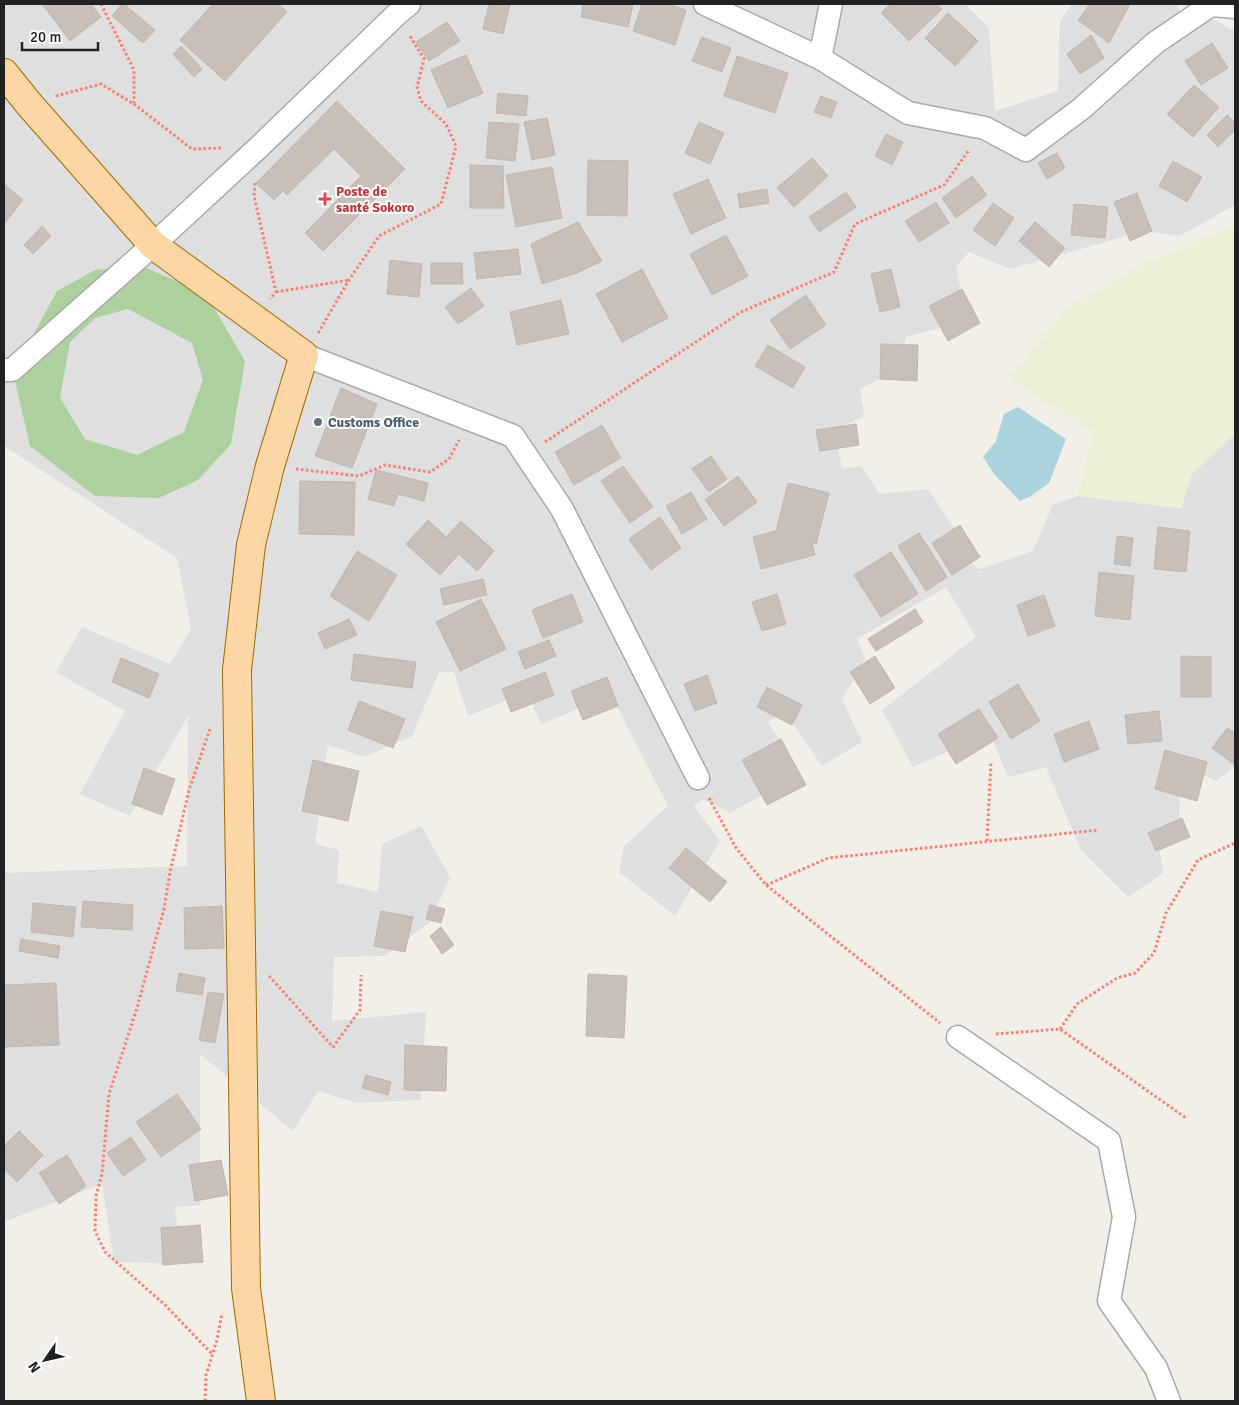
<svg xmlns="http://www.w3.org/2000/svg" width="1239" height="1405" font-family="Signika,sans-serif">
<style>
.residential{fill:#e0dfdf}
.farmland{fill:#eef0d5}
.forest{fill:#add19e;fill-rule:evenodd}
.water{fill:#aad3df}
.building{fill:#c7bfb8;stroke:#c4b6ab}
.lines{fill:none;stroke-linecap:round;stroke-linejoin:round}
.minor-casing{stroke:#a9a9a9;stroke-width:25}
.primary-casing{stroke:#a06b00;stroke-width:30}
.path{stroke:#fa8072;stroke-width:3;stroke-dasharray:2.5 2.5;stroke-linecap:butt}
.minor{stroke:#fff;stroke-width:22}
.primary{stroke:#fcd6a4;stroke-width:28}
.health-dot{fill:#e0444e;stroke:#fff;stroke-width:2}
.service-dot{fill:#5c6f8a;stroke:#fff;stroke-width:2}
.labels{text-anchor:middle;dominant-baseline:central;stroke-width:4;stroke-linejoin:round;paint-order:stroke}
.health-label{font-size:14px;font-weight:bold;fill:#be3a42;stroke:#fff;text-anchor:start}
.service-label{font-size:14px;font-weight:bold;fill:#4e5e75;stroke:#fff;text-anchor:start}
</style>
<rect width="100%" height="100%" fill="#f2efe9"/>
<path class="residential" d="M4 4H965L989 28 995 111 1058 91 1060 21 1072 4H1177L1180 12 1217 21 1235 31V205L1180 236 1144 231 1010 269 969 252 956 267 967 321 906 337 898 370 860 389 864 416 835 430 842 469 861 466 880 494 928 489 954 528 951 549 980 569 1033 551 1053 504 1078 496 1181 508 1192 474 1233 436 1235 439V766L1216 781 1181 764 1179 833 1159 844 1163 873 1128 897 1081 850 1046 767 1008 777 990 733 913 767 882 710 976 637 946 587 857 639 865 659 842 700 862 742 822 766 785 712 768 722 801 774 730 813 703 799 694 806 720 841 675 916 619 872 624 846 668 806 611 695 542 724 526 693 468 716 454 672H439L412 736 364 757 328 745 315 844 339 850 337 883 378 892 382 844 421 826 450 877 430 922 385 956 334 957 332 1021 426 1012 421 1100 357 1103 318 1091 293 1131 200 1054V1205L175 1207 182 1264 114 1262 102 1184 4 1222V873L187 866 188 716 130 816 80 794 125 711 56 672 82 627 170 664 191 629 177 558 4 446Z"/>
<path class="farmland" d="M1235 225V434L1192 474 1181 508 1078 496 1093 431 1009 380 1064 310 1143 265Z"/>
<path class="forest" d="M142 266 206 294 245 361 231 444 198 480 159 498 95 496 30 446 13 372 57 291 95 270ZM128 309 192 343 203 380 184 432 137 455 85 439 60 398 70 342 95 318Z"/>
<path class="water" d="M1018 407 1066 439 1049 483 1031 496 1020 501 995 475 983 457 996 441 1004 414Z"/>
<g class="building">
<path d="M42 4H91L101 17 70 41Z"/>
<path d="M122 4H124L155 30 143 43 112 16Z"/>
<path d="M213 4H278L287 12 225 81 180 40Z"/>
<path d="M489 4H510L503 34 483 29Z"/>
<path d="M583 4H633L628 27 581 17Z"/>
<path d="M642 4H668L686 10 675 45 633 31Z"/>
<path d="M890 4H936L942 9 909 41 881 13Z"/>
<path d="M1090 4H1130L1109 43 1078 20Z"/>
<path d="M948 13 978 41 955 66 925 38Z"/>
<path d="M447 22 460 41 429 61 416 42Z"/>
<path d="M1091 35 1104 58 1080 74 1067 54Z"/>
<path d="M702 37 731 48 722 72 692 61Z"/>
<path d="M1212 43 1228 68 1201 85 1185 61Z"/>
<path d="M181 46 202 69 194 77 173 54Z"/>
<path d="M466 55 483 93 448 108 431 70Z"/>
<path d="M737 56 788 73 775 113 724 96Z"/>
<path d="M1194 85 1219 107 1193 137 1167 114Z"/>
<path d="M498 93 528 96 526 116 496 113Z"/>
<path d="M821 96 837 102 831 118 814 112Z"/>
<path d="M337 101 405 169 323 251 305 233 361 176 334 149 287 195 283 191 274 200 256 183Z"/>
<path d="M1227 115 1235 123V130L1218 147 1207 135Z"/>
<path d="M547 118 555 155 532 160 524 122Z"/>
<path d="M489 122 519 124 515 161 486 158Z"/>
<path d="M699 122 724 133 710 164 685 153Z"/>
<path d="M886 134 903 142 892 165 875 156Z"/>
<path d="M1057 153 1065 168 1047 179 1038 163Z"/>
<path d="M812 158 828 176 794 207 777 188Z"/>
<path d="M588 160 628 161 627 216 587 215Z"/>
<path d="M1173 161 1202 177 1187 202 1159 186Z"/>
<path d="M470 165 503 166 504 208H470Z"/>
<path d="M552 167 562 218 516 227 506 175Z"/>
<path d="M972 176 987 195 956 218 942 198Z"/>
<path d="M708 179 726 218 691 234 673 194Z"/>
<path d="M4 184 23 200 4 224Z"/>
<path d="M767 189 769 203 740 208 738 194Z"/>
<path d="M846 192 856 207 819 232 809 217Z"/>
<path d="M1137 193 1152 231 1130 241 1114 202Z"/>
<path d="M936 202 949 223 919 242 905 221Z"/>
<path d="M993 203 1014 218 995 246 973 230Z"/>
<path d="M1074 204 1108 207 1105 238 1071 235Z"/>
<path d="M578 222 602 261 577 273 542 284 531 244Z"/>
<path d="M1035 222 1065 248 1049 267 1019 241Z"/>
<path d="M42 226 51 236 33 254 24 245Z"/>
<path d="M726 235 748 276 712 295 690 254Z"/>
<path d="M518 249 521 274 477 279 474 253Z"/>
<path d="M390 260 422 264 419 297 387 294Z"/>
<path d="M431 263H462L463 284H431Z"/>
<path d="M642 269 668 318 622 342 596 294Z"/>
<path d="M891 269 900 307 880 312 871 274Z"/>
<path d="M471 288 484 306 458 324 445 307Z"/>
<path d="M962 289 980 323 948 341 929 306Z"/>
<path d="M806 295 826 325 790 349 770 320Z"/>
<path d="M561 300 569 334 517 345 510 312Z"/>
<path d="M881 344 918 345 917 381 880 379Z"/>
<path d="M768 345 805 367 793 388 755 366Z"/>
<path d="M341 388 377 404 352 468 315 456Z"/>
<path d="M856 424 859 445 820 451 816 430Z"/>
<path d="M602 425 621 458 574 485 555 452Z"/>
<path d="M711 456 727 479 709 492 692 469Z"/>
<path d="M623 466 653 507 630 523 601 481Z"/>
<path d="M376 470 428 483 424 501 398 494 394 506 368 499Z"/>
<path d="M738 476 757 502 724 526 705 500Z"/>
<path d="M300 481 355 482 354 535 299 534Z"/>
<path d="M788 483 829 493 816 544 812 543 815 555 761 569 753 537 776 531Z"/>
<path d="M691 492 707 519 682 534 666 506Z"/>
<path d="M660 517 681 548 651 570 629 539Z"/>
<path d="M428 520 446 537 461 521 494 551 477 571 459 554 440 575 406 544Z"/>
<path d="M960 525 980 557 952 575 932 543Z"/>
<path d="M1158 527 1190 531 1186 572 1154 569Z"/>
<path d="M919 533 947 577 926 591 898 546Z"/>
<path d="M1117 536 1133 538 1130 566 1114 564Z"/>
<path d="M357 551 397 575 369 621 330 596Z"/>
<path d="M891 552 918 594 881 617 854 575Z"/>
<path d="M1099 572 1134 576 1130 620 1095 616Z"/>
<path d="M483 579 487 595 444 605 440 589Z"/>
<path d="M572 594 583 622 543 638 532 610Z"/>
<path d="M777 594 786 624 762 631 752 602Z"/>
<path d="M1044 595 1055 626 1028 636 1017 605Z"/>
<path d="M481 599 506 649 460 671 436 622Z"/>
<path d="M915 609 923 622 876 651 868 639Z"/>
<path d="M349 619 357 635 325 649 318 633Z"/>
<path d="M549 640 556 656 525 669 518 652Z"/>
<path d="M354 654 416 662 412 688 351 680Z"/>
<path d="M875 656 895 688 870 704 850 672Z"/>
<path d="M1181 656 1211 657V697H1181Z"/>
<path d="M121 658 159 674 149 698 112 682Z"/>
<path d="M545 672 554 695 511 712 502 689Z"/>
<path d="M707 675 717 703 695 711 684 684Z"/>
<path d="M607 677 618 706 583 720 571 691Z"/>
<path d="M1018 684 1040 721 1011 739 989 702Z"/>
<path d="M767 687 802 705 792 725 757 707Z"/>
<path d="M359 701 405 719 393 748 348 730Z"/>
<path d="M979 709 998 738 956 764 938 734Z"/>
<path d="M1159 711 1162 741 1128 744 1125 715Z"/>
<path d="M1089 721 1099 749 1064 762 1054 734Z"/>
<path d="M1227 728 1235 733V765L1212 748Z"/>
<path d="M781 739 806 785 767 805 742 760Z"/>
<path d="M1165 750 1207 762 1197 801 1155 789Z"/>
<path d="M313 760 359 771 348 821 302 811Z"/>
<path d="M144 768 175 779 162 815 132 804Z"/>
<path d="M1182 818 1190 837 1156 851 1148 833Z"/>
<path d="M686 848 727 882 710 902 669 868Z"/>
<path d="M83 901 133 905 132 930 81 927Z"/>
<path d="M33 903 76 907 73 937 31 932Z"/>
<path d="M430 905 445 909 441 923 426 919Z"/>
<path d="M222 906 224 948 185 949 184 908Z"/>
<path d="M381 911 413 917 405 952 374 946Z"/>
<path d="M441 927 454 945 442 954 430 936Z"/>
<path d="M21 939 60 946 58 958 19 951Z"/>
<path d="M179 973 205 978 202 995 176 991Z"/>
<path d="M588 974 627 976 624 1038 586 1036Z"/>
<path d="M56 983 59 1045 4 1047V985Z"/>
<path d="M208 992 224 994 215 1043 199 1040Z"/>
<path d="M405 1045 447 1047 446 1091 404 1090Z"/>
<path d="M366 1075 391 1082 388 1095 362 1088Z"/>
<path d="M177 1094 201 1129 161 1157 136 1122Z"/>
<path d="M19 1131 43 1155 17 1182 4 1169V1146Z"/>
<path d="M131 1137 146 1160 123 1176 107 1153Z"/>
<path d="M67 1155 86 1186 59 1204 39 1173Z"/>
<path d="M221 1160 228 1195 195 1201 189 1165Z"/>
<path d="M200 1225 203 1262 163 1265 161 1228Z"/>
</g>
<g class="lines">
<defs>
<g id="minor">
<path d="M705 4 820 58 908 113 985 128 1026 150 1081 109 1155 43 1211 5 1235 7"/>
<path d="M820 58 831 4"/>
<path d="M304 355 513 436 562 509 698 778"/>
<path d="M4 370H12L153 245 259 147 397 14 409 4"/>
<path d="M958 1037 1109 1141 1124 1217 1109 1301 1156 1368 1169 1401"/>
</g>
<path id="primary" d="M4 73 29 104 153 245 304 355 270 466 251 545 237 670 246 1288 261 1401"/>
</defs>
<use href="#minor" class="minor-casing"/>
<use href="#primary" class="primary-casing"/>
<g class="path">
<path d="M101 4 134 70V103"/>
<path d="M56 96 101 84 134 104 192 149 222 148"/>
<path d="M255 183 254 196 276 292 270 299"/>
<path d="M276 292 349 280"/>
<path d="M318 333 349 280 379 236 441 204 456 146 446 124 421 101 417 87 424 59 410 36"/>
<path d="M545 442 741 312 834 272 855 224 944 185 969 150"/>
<path d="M296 469 359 476 385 465 430 472 449 459 459 440"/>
<path d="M210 729 189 790 170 872 164 909 137 1008 109 1094 102 1174 96 1196 95 1231 105 1252 165 1305 213 1355"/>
<path d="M709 798 736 848 766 885 940 1023"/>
<path d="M987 841 991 762"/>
<path d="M766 885 828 858 1099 830"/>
<path d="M269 976 333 1047 360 1010 361 975"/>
<path d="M1060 1029 1077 1004 1117 978 1135 973 1154 953 1166 913 1198 860 1235 843"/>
<path d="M996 1034 1060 1029 1186 1118"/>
<path d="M205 1401 206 1375 217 1340 222 1313"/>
</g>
<use href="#minor" class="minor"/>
<use href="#primary" class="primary"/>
</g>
<path class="health-dot" d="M322.5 191.5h5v5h5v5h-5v5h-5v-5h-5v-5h5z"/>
<circle class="service-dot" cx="318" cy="422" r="5"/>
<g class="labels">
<g class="health-label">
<text x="336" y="191">Poste de<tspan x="336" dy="16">santé Sokoro</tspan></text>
</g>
<g class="service-label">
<text x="328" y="422">Customs Office</text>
</g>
</g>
<rect width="1239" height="1405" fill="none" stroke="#222222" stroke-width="10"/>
<g transform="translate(45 1360) rotate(236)" stroke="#ffffff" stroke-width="4" paint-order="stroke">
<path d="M0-4L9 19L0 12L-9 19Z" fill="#222222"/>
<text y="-8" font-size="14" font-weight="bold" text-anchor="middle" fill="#222222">N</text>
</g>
<path d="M22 42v8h76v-8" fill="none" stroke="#222222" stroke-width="2.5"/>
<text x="30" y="42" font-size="15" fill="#222222" stroke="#ffffff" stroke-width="4" paint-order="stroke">20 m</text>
</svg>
